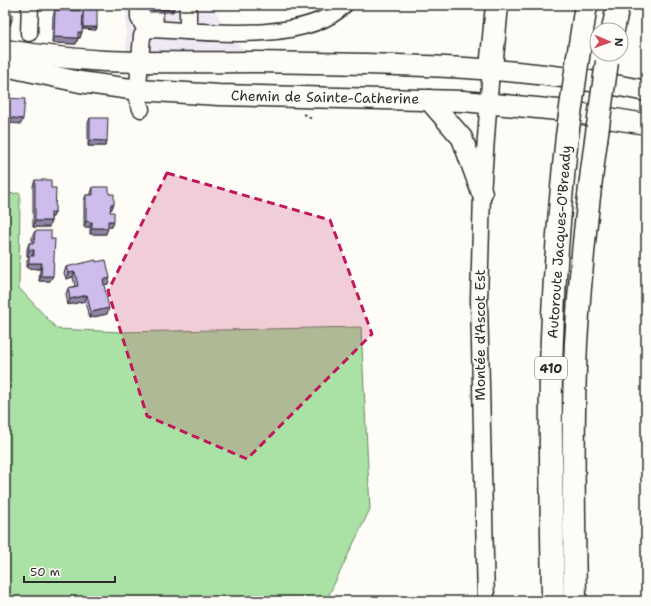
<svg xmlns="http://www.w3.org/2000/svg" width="651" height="606" font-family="'Shantell Sans',sans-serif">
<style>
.built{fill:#efe9f4}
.green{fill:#aae1a4;stroke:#6a8668}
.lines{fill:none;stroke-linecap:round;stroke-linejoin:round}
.minor-casing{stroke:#2b2b2b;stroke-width:19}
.major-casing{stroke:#2b2b2b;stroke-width:23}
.highway-casing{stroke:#2b2b2b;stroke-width:25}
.path{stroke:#2b2b2b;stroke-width:2;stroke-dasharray:3 3;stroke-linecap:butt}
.minor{stroke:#fdfcf7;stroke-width:16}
.major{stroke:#fdfcf7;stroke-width:20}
.highway{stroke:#fdfcf7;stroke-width:22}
.highway-bridge-casing{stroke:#2b2b2b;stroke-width:25;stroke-linecap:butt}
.highway-bridge{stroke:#fdfcf7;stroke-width:22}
.wall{fill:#b0a2cb;stroke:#2b2b2b}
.shaded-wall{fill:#9084a5;stroke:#2b2b2b}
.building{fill:#cdbcec;stroke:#2b2b2b}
.marked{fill:#c2185b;fill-opacity:0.2;stroke:#c2185b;stroke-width:3;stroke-dasharray:8 5;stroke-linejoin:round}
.labels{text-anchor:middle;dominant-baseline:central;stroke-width:3;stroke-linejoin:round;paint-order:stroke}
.shield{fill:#fdfcf7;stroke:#6a6a68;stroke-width:1}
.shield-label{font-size:13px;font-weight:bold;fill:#2b2b2b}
.street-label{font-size:14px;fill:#2b2b2b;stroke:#fdfcf7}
</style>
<rect width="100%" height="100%" fill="#fdfcf7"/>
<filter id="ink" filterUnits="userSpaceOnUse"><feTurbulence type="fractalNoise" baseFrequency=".025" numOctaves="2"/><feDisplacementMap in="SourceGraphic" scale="8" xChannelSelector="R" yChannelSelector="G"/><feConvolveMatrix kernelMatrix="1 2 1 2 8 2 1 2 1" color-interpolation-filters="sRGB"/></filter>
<g filter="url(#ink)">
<path class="built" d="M126 5H212L225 27V37L243 48V54L126 56Z"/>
<path class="green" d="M20 193 19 288 57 329 122 332 361 327 370 509 326 601H5V194Z"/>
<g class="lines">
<defs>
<g id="minor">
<path d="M139 5V18L146 30"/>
<path d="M188 5V31"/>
<path d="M154 29 155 12"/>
<path d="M29 33 30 5"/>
<path d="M141 109 137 98 142 36 146 30 154 29C204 32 306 44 344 5"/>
<path d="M486 601 479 300 482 193 491 69"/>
</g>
<g id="major">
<path d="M5 50C38 55 71 59 105 61 155 63 206 62 257 62 387 64 518 64 646 91"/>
<path d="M5 66 80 82 138 90 219 95 463 101 558 110 646 124"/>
<path d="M429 100 462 138 482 193"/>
</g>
<g id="highway">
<path d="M613 30 618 5"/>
<path d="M578 57 586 5"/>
<path d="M491 69 497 5"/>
<path d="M553 601C552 523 550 446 551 368 553 290 559 213 567 136"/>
<path d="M575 601C574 515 572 429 576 343 580 275 587 207 596 140"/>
</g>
</defs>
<use href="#minor" class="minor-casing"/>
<use href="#major" class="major-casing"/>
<use href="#highway" class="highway-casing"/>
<path class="path" d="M303 114 312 119"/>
<use href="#minor" class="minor"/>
<use href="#major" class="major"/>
<use href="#highway" class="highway"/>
<defs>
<g id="highway-bridge">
<path d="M567 136 578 57"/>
<path d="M596 140 607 62"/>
</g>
</defs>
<use href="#highway-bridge" class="highway-bridge-casing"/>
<use href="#highway-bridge" class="highway-bridge"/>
</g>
<g class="wall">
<path d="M83 8 97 27 96 30 82 29V32L80 38H78L76 44 52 43 53 16 55 10 82 11Z"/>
<path d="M90 118 107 141 105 146H88V123Z"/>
<path d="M35 180 51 188 55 212 53 217H51V221L49 227H33V186Z"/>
<path d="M93 187 109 194 112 209H110V212L114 221 112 227H108L106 234H90V227H84V200L86 195H91V193Z"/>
<path d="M35 231 50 281H39L40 269 27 268V261L29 256H32H27V249L29 243H32V237Z"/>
<path d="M96 262 108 284 104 285 107 314 89 318 85 301 68 305 66 294 68 288 75 286 73 277 66 279 64 273 66 267Z"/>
</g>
<g class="shaded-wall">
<path d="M150 9H174L173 12H149Z"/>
<path d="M5 20H12L10 26 5 25Z"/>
<path d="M83 27H97L96 30 82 29Z"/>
<path d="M78 32H82L80 38H76Z"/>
<path d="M54 37 78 38 76 44 52 43Z"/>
<path d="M5 117 23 119 21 124 5 123Z"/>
<path d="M90 140 107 141 105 146H88Z"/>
<path d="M111 204H114L112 209H109Z"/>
<path d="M51 212H55L53 217H49Z"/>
<path d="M35 221H51L49 227H33Z"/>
<path d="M86 221 92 222 90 227H84Z"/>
<path d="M108 221H114L112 227H106Z"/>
<path d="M92 228H108L106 234H90Z"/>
<path d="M29 250H34L32 256H27Z"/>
<path d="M29 263H42L40 269 27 268Z"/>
<path d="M75 272 73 277 66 279 68 273Z"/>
<path d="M41 276H53L50 281H39Z"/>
<path d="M110 278 108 284 101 286 103 280Z"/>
<path d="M87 295 85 301 68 305 70 299Z"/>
<path d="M109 308 107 314 89 318 91 312Z"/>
</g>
<g class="building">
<path d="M5 5H8V12L12 13V20H5Z"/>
<rect x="150" y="5" width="24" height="4"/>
<path d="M83 8 97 9V27H83Z"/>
<path d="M55 10 83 11 82 32H78V38L54 37Z"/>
<path d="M5 98 25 99 23 119 5 117Z"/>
<path d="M90 118H108L107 141 90 140Z"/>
<path d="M35 180H51V188H56L55 212H51V221H35Z"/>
<path d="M93 187H109V194H114V204H111L110 212H114V221H108V228H92V222L86 221V195H93Z"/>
<path d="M35 231H51V239H55L53 276H41L42 263H29V256H34V250H29V243H34Z"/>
<path d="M96 260V262L106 260 110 278 103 280 109 308 91 312 87 295 70 299 68 288 78 286 75 272 68 273 66 267Z"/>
</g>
</g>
<path class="marked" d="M167 173 330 220 372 334 247 459 147 416 108 291Z"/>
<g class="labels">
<rect class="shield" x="535" y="357" width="32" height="22" rx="3"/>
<g class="shield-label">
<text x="551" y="368">410</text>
</g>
<g class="street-label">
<text transform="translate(325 97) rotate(1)">Chemin de Sainte-Catherine</text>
<text transform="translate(559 242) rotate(-86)">Autoroute Jacques-O'Bready</text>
<text transform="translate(480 335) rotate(-90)">Montée d'Ascot Est</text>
</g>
</g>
<rect width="651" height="606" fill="none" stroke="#fdfcf7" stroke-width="20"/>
<rect x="10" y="10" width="631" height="586" fill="none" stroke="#2b2b2b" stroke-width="1.5" filter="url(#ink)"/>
<g transform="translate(609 42) rotate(92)"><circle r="19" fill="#fdfcf7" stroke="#a9a8a5"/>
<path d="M0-3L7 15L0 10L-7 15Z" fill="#d1495b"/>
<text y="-6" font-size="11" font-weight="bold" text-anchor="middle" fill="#2b2b2b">N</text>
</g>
<path d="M24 576v6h91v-6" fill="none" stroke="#2b2b2b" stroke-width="2"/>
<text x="30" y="576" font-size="12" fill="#2b2b2b" stroke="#fdfcf7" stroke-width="3" paint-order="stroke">50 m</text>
</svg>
